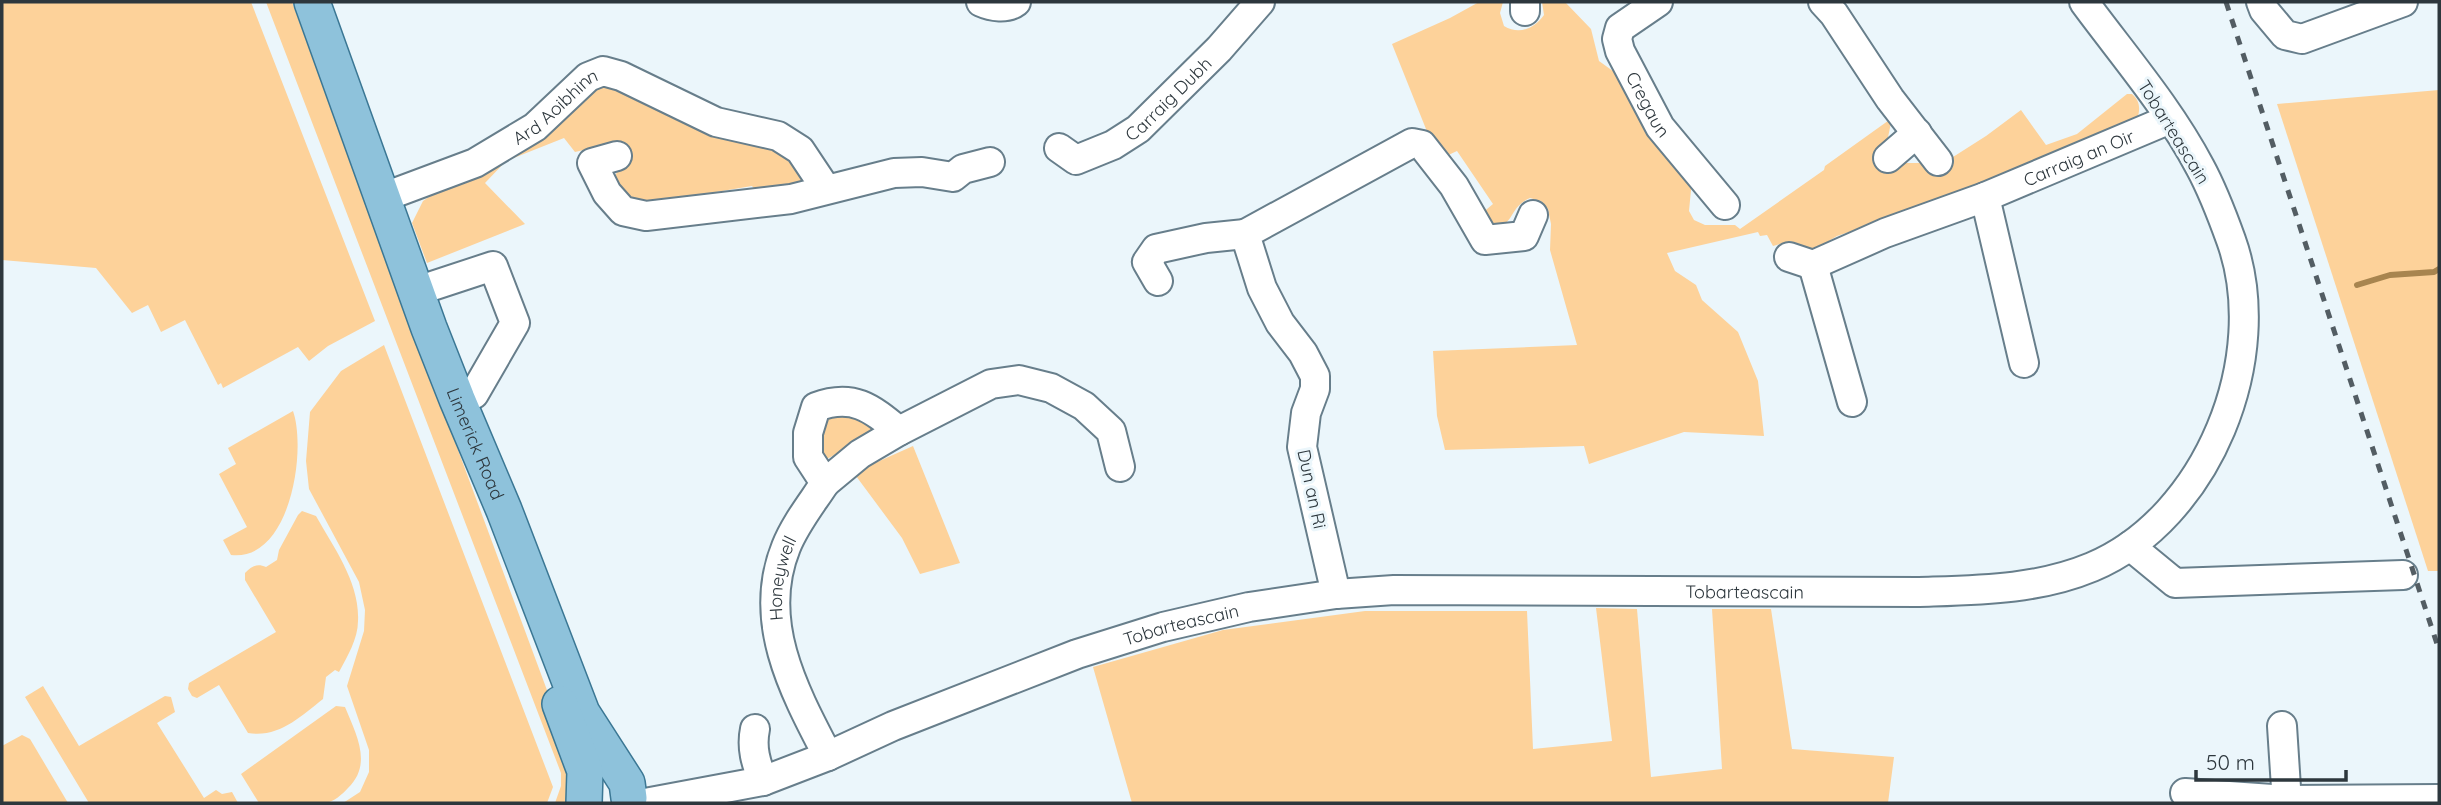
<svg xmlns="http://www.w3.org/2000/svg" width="2441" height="805" font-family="Quicksand,sans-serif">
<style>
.green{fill:#fdd29a}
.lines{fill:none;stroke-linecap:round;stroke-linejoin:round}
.stream{stroke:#a8854f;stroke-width:6}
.minor-casing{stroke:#677e8b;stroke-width:32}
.major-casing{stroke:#3b7794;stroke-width:38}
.minor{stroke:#fff;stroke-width:28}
.major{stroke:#8ec2db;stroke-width:35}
.rail{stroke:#535d63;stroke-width:5;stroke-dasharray:9 9;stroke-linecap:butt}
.labels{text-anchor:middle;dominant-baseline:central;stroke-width:6;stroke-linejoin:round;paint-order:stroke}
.street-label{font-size:18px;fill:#2d373d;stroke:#ebf6fb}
</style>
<rect width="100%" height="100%" fill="#ebf6fb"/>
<g class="green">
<path d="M2 2H251L375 321 328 346 309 361 298 347 223 388 221 383 218 385 185 320 161 332 148 305 132 313 96 268 2 260Z"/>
<path d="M266 2H292L574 763 573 803H555L561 786V773Z"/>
<path d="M1479 2H1503L1500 13 1504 26C1519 35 1534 29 1544 15L1542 2H1565L1591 29 1599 61 1624 79 1692 180 1689 211 1694 220 1705 225H1735L1740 229 1824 170 1825 166 1892 118 1887 142 1895 163H1923L1941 175 1952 168 1953 157 1986 136 2021 110 2046 145 2077 134 2127 94H2132C2141 102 2140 110 2137 120L2053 160 1891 218 1837 236 1812 251 1796 247 1791 241 1773 246 1767 235 1760 236 1758 232 1667 253 1675 271 1696 285 1702 300 1738 332 1758 381 1764 436 1684 432 1589 464 1584 446 1445 450 1437 416 1433 351 1577 345 1550 250 1551 224 1548 209 1541 201 1530 198C1508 208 1516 224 1494 228L1481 214 1493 204 1457 151 1442 158 1430 139 1392 44 1450 18Z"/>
<path d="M593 84 635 90V100L722 139 732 133 777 144 804 174 803 180 798 184 758 193 752 186 698 195 696 201 637 205 617 189 615 177 618 169 629 165 622 141 575 152 564 138 506 161 485 183 525 224 427 263 412 223 423 201Z"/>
<path d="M2439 90V571H2428L2277 104Z"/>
<path d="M384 345 553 787 547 803H343L360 792 369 772V750L347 686 364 631 365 610 359 582 309 489 306 461 310 412 341 371Z"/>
<path d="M293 411C307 451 290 562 231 555L223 540 247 527 219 474 236 464 228 448Z"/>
<path d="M850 413 873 427 870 435 827 459C815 448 823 429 826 414Z"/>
<path d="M913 446 960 563 920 574 902 538 856 476 866 467Z"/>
<path d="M302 511 316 516C334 548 360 583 358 621 358 639 347 657 339 672L335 670 326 677 323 699C300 717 279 738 248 733L219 685 197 698 192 696 188 689 189 683 276 632 245 580V573C252 566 257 563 266 567L277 560 279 550 298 515Z"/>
<path d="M1596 608 1637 609 1651 777 1722 769 1712 609H1771L1792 749 1894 757 1888 803H1132L1093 667 1223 630 1365 611H1527L1533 749 1612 741Z"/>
<path d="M43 686 79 746 165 696 171 697 175 712 157 723 204 798 216 790 222 794 232 792 238 803H89L25 697Z"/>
<path d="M336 706 345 707C356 734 373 764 348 788 343 794 333 802 326 803 306 805 279 803 259 803L241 774Z"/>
<path d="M22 735 30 739 68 803H2V746Z"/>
</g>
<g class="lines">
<path class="stream" d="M2357 285 2390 275 2434 272 2439 269"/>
<defs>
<g id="minor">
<path d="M981 2C992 7 1007 9 1016 2"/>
<path id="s1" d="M1658 2 1620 28 1617 39 1620 51 1660 127 1725 205"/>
<path d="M1823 2 1834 14 1890 99 1938 161"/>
<path d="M2261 2 2264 10 2285 35 2302 39 2403 2"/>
<path d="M1525 11V2"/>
<path id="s2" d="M1059 148 1076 160 1113 145 1138 129 1219 49 1260 2"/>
<path d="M617 156 592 163 607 193 623 211 646 216 791 199 894 173 922 172 953 177 963 169 990 162"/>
<path d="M1888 158 1917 133"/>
<path id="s3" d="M384 197 475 163 535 127 588 77 603 71 621 76 716 122 778 136 800 150 826 189"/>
<path d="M1985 197 2024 363"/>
<path id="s4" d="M1789 257 1813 265 1885 233 1985 197 2170 119"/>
<path d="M1813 265 1852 402"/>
<path d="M1158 281 1147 262 1156 249 1206 238 1245 234"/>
<path d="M417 291 493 266 515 323 474 394 457 399"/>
<path d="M825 483 860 454 899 431"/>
<path d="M2130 546 2175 583 2403 575"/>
<path d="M1336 594 1302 447 1306 413 1315 389V376L1303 353 1280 323 1262 288 1245 234 1412 143 1422 145 1454 186 1485 240 1524 236 1533 215"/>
<path d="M2282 726 2287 803"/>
<path d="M755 729C751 748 756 763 763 781"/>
<path id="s5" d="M828 756C794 691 756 621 786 547 795 524 812 503 825 483L808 457V433L816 407C853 393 871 408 899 431L991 384 1019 380 1051 388 1084 406 1111 431 1120 467"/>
<path d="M2185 793 2287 800 2439 799"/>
<path id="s6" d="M645 803 763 781 828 756 893 726 1077 654 1163 627 1249 607 1336 594 1394 590 1919 592C1978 590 2037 590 2092 567 2208 518 2273 357 2231 240 2222 215 2212 189 2200 167 2169 108 2123 55 2084 2"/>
</g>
<g id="major">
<path id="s7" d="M312 2 429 328 457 399 504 510 582 713 627 783 629 798"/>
<path d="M560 704 585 771 584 803"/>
</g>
</defs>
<use href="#minor" class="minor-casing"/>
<use href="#major" class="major-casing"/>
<use href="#minor" class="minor"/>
<use href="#major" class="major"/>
<path class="rail" d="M2226 2 2439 650"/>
</g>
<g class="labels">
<g class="street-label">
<text stroke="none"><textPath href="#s2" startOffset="133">Carraig Dubh</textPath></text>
<text stroke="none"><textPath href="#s1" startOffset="130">Cregaun</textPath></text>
<text stroke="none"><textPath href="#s3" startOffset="196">Ard Aoibhinn</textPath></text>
<text transform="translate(2174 132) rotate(58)">Tobarteascain</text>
<text stroke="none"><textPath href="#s4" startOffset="312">Carraig an Oir</textPath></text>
<text stroke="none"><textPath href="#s7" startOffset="471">Limerick Road</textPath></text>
<text transform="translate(1312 489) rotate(78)">Dun an Ri</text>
<text stroke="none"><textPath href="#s5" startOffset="189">Honeywell</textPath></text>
<text stroke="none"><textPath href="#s6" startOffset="1134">Tobarteascain</textPath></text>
<text stroke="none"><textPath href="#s6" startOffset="567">Tobarteascain</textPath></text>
</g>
</g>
<rect width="2441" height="805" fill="none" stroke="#2d373d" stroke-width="7"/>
<path d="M2196 770v10h150v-10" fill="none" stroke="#2d373d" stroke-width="3.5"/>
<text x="2206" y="770" font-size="21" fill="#2d373d" stroke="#ebf6fb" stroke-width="5" paint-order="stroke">50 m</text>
</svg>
